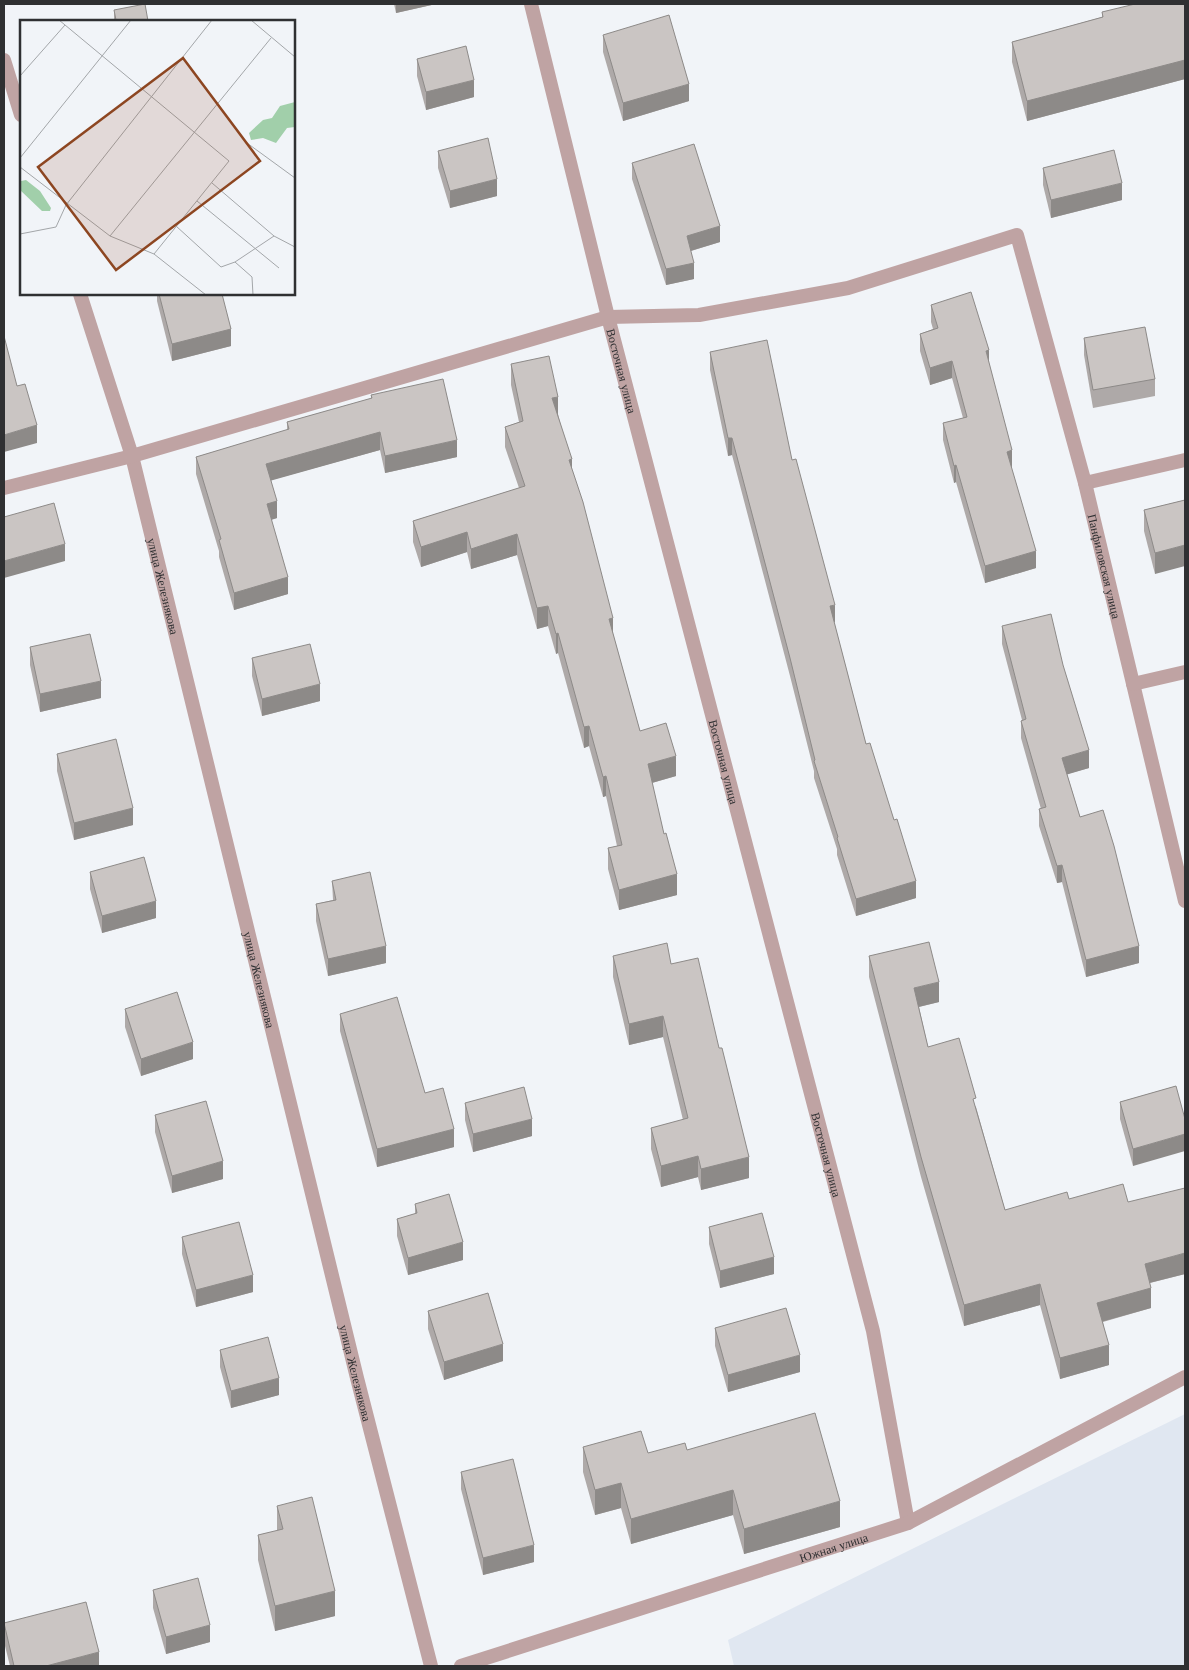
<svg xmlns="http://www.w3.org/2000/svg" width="1189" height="1670" font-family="'Libre Baskerville',serif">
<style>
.built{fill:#e0e7f1}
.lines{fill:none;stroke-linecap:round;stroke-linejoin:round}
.minor{stroke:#bfa3a3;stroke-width:14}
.wall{fill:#aea9a8}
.shaded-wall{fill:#8d8a88}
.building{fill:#cac5c3;stroke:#8d8a88}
.labels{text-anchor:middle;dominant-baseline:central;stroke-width:5;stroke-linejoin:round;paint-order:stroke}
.street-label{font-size:12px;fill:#2f3032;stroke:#fff}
.inset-road{fill:none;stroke:#a3a6a9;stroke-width:1}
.view{fill:#8d4621;fill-opacity:0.15;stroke:#8d4621;stroke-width:2.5}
.inset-edge{fill:none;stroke:#2f3032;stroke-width:2.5}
</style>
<rect width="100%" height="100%" fill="#f1f4f8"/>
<path class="built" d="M1185 1414V1666H734L728 1640Z"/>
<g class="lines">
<g class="minor">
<path id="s1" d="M531 4 608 317 873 1331 908 1523"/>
<path d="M4 60 21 115"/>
<path id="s2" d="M80 294 132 456 357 1378 431 1666"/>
<path d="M1085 483 1185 460"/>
<path id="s3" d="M4 488 132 456 608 317 699 315 848 288 1017 235 1085 483 1185 901"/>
<path d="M1133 684 1185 672"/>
<path id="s4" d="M461 1666 908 1523 1185 1377"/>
</g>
</g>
<g class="wall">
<path d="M394 4H436L396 13Z"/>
<path d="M1185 4V79L1027 121 1012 62V42L1102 17V12Z"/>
<path d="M114 10 148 21 114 20Z"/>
<path d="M603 35 689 101 623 121 603 52Z"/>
<path d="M417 59 474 97 426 110 417 76Z"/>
<path d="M438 151 497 196 450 208 438 168Z"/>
<path d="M632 163 720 242 691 251 694 279 666 285 632 179Z"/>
<path d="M1043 168 1122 200 1051 218 1043 185Z"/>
<path d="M157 294H222L231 346 172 361 157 301Z"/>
<path d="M931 305 989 363 1012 467 1011 468 1036 568 985 583 956 482 954 483 943 440V423L963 418 952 378 930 385 920 351V334L933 329 931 322Z"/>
<path d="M1084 338 1155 379V396L1093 408 1084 355Z"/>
<path d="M710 352 792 460 835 622H834L866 744 916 898 856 916 837 855V849L814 778V771L790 676 732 455 728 456 710 370Z"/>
<path d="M511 364 558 414 613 634 640 731 676 776 652 783 677 895 619 910 608 869V848L617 846 606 796 603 797 589 746 584 748 558 653 556 654 548 626 537 629 517 555 471 569 467 552 421 567 413 542V521L519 488 505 447V427L519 422 511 385Z"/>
<path d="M371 395 457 457 385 473 380 450 271 480 277 518 271 520 288 594 234 610 219 557V551L196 474V457L287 430V422L371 399Z"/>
<path d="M1185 500 1155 574 1144 531V510Z"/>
<path d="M1002 626 1089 768 1067 774 1080 817 1139 963 1086 977 1062 882 1057 883 1039 826V809H1041L1021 738V721L1022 720 1002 644Z"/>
<path d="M30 647 101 698 40 712 30 665Z"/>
<path d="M252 658 320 701 262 716 252 676Z"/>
<path d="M57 754 133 825 74 840 57 771Z"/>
<path d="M90 872 156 918 102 933 90 889Z"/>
<path d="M332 881 386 963 328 976 316 921V904L333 900Z"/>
<path d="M613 956 671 964 749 1178 701 1190 698 1177 661 1187 651 1149V1128L683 1120 663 1037 629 1045 613 977Z"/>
<path d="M869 956 939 1002 919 1007 928 1047 976 1107 1005 1210 1069 1199 1128 1202 1185 1274 1150 1283 1151 1308 1103 1322 1109 1365 1060 1379 1040 1305 964 1326 921 1177 869 977Z"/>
<path d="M125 1009 193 1059 141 1076 125 1027Z"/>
<path d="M340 1014 425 1093 454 1147 377 1167 340 1031Z"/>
<path d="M1176 1086 1133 1166 1120 1119V1102Z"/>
<path d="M465 1103 532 1136 473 1152 465 1120Z"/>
<path d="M155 1115 223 1179 172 1193 155 1132Z"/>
<path d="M415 1204 463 1260 408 1275 397 1236V1219L415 1214Z"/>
<path d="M709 1227 774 1274 720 1288 709 1244Z"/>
<path d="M182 1237 253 1292 196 1307 182 1254Z"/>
<path d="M428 1311 503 1361 444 1380 428 1329Z"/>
<path d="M715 1328 800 1372 728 1392 715 1346Z"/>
<path d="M220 1350 279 1395 231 1408 220 1367Z"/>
<path d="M583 1447 648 1453 687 1450 840 1527 744 1554 733 1515 631 1544 621 1508 595 1515 583 1472Z"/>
<path d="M461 1472 534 1562 483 1575 461 1489Z"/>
<path d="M277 1506 335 1616 275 1631 258 1560V1535L277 1531Z"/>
<path d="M153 1590 210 1642 166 1654 153 1608Z"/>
<path d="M4 1623 99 1666H10L4 1642Z"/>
</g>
<g class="shaded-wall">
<path d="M396 4H436L396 13Z"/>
<path d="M1185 60V79L1027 121V101Z"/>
<path d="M474 80V97L426 110V92Z"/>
<path d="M689 84V101L623 121V103Z"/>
<path d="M497 179V196L450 208V191Z"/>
<path d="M1122 183V200L1051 218V200Z"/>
<path d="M720 226V242L687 252V236Z"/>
<path d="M694 263V279L666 285V269Z"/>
<path d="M231 329V346L172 361V344Z"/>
<path d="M989 350V367L986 351Z"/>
<path d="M952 361V378L930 385V368Z"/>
<path d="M558 397V418L552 398Z"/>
<path d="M37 425V443L4 452V435Z"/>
<path d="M380 432V450L266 482V464Z"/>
<path d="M728 438H732V455L728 456Z"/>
<path d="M457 440V457L385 473V456Z"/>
<path d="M1012 450V467L1007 469V452Z"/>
<path d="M572 459V479L569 460Z"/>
<path d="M956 465V482L954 483V466Z"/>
<path d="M277 501V518L267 521V504Z"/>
<path d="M467 532V552L421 567V547Z"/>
<path d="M517 534V555L471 569V549Z"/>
<path d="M65 544V561L4 578V561Z"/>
<path d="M1185 545V566L1155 574V553Z"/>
<path d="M1036 551V568L985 583V566Z"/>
<path d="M288 577V594L234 610V593Z"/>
<path d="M835 605V622L830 624V606Z"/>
<path d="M548 606V626L537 629V608Z"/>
<path d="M613 618V639L609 619Z"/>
<path d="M558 633V653L556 654V634Z"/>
<path d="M101 681V698L40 712V694Z"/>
<path d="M320 684V701L262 716V699Z"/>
<path d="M589 726V746L584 748V727Z"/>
<path d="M1089 750V768L1062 776V758Z"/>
<path d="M676 756V776L648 784V764Z"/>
<path d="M606 776V796L603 797V777Z"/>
<path d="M133 808V825L74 840V823Z"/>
<path d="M1062 865V882L1057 883V866Z"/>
<path d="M677 874V895L619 910V890Z"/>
<path d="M916 881V898L856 916V899Z"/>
<path d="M156 901V918L102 933V916Z"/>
<path d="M386 946V963L328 976V959Z"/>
<path d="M1139 946V963L1086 977V960Z"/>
<path d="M939 982V1002L914 1008V988Z"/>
<path d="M663 1016V1037L629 1045V1024Z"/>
<path d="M193 1042V1059L141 1076V1059Z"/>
<path d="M532 1119V1136L473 1152V1134Z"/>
<path d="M454 1129V1147L377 1167V1149Z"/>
<path d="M1185 1134V1151L1133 1166V1149Z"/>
<path d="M698 1156V1177L661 1187V1166Z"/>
<path d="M749 1157V1178L701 1190V1169Z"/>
<path d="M223 1161V1179L172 1193V1176Z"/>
<path d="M463 1242V1260L408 1275V1258Z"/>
<path d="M1185 1253V1274L1145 1284V1264Z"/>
<path d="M774 1257V1274L720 1288V1271Z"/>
<path d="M253 1275V1292L196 1307V1290Z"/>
<path d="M1040 1284V1305L964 1326V1305Z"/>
<path d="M1151 1288V1308L1097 1323V1303Z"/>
<path d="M503 1344V1361L444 1380V1362Z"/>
<path d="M1109 1345V1365L1060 1379V1358Z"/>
<path d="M800 1355V1372L728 1392V1375Z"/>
<path d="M279 1378V1395L231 1408V1391Z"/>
<path d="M621 1483V1508L595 1515V1490Z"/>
<path d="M733 1490V1515L631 1544V1519Z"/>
<path d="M840 1501V1527L744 1554V1529Z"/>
<path d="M534 1545V1562L483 1575V1558Z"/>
<path d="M335 1591V1616L275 1631V1606Z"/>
<path d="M210 1625V1642L166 1654V1637Z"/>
<path d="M99 1652V1666H46Z"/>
</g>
<g class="building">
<path d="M145 4 148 21H110L116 20 114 10Z"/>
<path d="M1135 4H1185V60L1027 101 1012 42 1103 17 1102 12Z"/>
<path d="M669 15 689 84 623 103 603 35Z"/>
<path d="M466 46 474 80 426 92 417 59Z"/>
<path d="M488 138 497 179 450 191 438 151Z"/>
<path d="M694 144 720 226 687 236 694 263 666 269 632 163Z"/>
<path d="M1114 150 1122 183 1051 200 1043 168Z"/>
<path d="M971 292 989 350 986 351 1012 450 1007 452 1036 551 985 566 956 465 954 466 943 423 967 417 952 361 930 368 920 334 938 328 931 305Z"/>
<path d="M159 294H222L231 329 172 344Z"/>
<path d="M1145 327 1155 379 1093 390 1084 338Z"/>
<path d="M4 336 17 386 25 384 37 425 4 435Z"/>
<path d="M767 340 792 460 796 459 835 605 830 606 866 744 870 743 894 820 897 819 916 881 856 899 837 838 838 837 814 761 815 760 790 658 732 438H728L710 352Z"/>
<path d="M549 356 558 397 552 398 572 459 569 460 583 502 613 618 609 619 640 731 666 723 676 756 648 764 664 834 666 833 677 874 619 890 608 848 622 845 606 776 603 777 589 726 584 727 558 633 556 634 548 606 537 608 517 534 471 549 467 532 421 547 413 521 525 486 505 427 523 421 511 364Z"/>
<path d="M443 379 457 440 385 456 380 432 266 464 277 501 267 504 288 577 234 593 219 540 221 539 196 457 289 429 287 422 372 398 371 395Z"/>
<path d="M1185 500V545L1155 553 1144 510Z"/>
<path d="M54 503 65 544 4 561V517Z"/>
<path d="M1051 614 1063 665 1089 750 1062 758 1080 817 1103 810 1114 846 1139 946 1086 960 1062 865 1057 866 1039 809 1046 807 1021 721 1026 719 1002 626Z"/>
<path d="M90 634 101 681 40 694 30 647Z"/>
<path d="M310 644 320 684 262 699 252 658Z"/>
<path d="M116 739 133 808 74 823 57 754Z"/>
<path d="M144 857 156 901 102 916 90 872Z"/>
<path d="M370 872 386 946 328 959 316 904 336 900 332 881Z"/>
<path d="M929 942 939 982 914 988 928 1047 959 1038 976 1098 973 1099 1005 1210 1067 1192 1069 1199 1123 1184 1128 1202 1185 1188V1253L1145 1264 1151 1288 1097 1303 1109 1345 1060 1358 1040 1284 964 1305 921 1157 869 956Z"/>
<path d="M667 943 671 964 698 958 719 1048H722L749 1157 701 1169 698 1156 661 1166 651 1128 688 1118 663 1016 629 1024 613 956Z"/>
<path d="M177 992 193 1042 141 1059 125 1009Z"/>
<path d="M397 997 425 1093 443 1088 454 1129 377 1149 340 1014Z"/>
<path d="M1176 1086 1185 1119V1134L1133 1149 1120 1102Z"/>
<path d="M524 1087 532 1119 473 1134 465 1103Z"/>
<path d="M206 1101 223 1161 172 1176 155 1115Z"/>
<path d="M449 1194 463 1242 408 1258 397 1219 417 1213 415 1204Z"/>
<path d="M762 1213 774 1257 720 1271 709 1227Z"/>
<path d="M239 1222 253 1275 196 1290 182 1237Z"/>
<path d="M488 1293 503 1344 444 1362 428 1311Z"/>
<path d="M786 1308 800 1355 728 1375 715 1328Z"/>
<path d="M268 1337 279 1378 231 1391 220 1350Z"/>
<path d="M815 1413 840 1501 744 1529 733 1490 631 1519 621 1483 595 1490 583 1447 641 1431 648 1453 685 1443 687 1450Z"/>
<path d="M513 1459 534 1545 483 1558 461 1472Z"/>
<path d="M312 1497 335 1591 275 1606 258 1535 283 1529 277 1506Z"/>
<path d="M198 1578 210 1625 166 1637 153 1590Z"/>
<path d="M86 1602 99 1652 46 1666H14L4 1623Z"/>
</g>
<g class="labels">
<g class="street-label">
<text stroke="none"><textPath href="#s1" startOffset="378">Восточная улица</textPath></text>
<text stroke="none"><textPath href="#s3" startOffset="1390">Панфиловская улица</textPath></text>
<text stroke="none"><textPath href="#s2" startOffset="304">улица Железнякова</textPath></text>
<text stroke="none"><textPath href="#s1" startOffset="782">Восточная улица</textPath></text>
<text stroke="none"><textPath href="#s2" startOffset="709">улица Железнякова</textPath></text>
<text stroke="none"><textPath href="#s1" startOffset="1188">Восточная улица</textPath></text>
<text stroke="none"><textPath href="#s2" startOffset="1114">улица Железнякова</textPath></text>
<text stroke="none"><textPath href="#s4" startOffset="391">Южная улица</textPath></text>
</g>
</g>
<g transform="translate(20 20)">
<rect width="275" height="275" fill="#f1f4f8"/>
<path d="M275 82V107L267 108 256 123 243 118 231 120 229 113 243 100 252 98 260 86ZM6 160 20 171 31 188 30 191H22L0 170 1 161Z" fill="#a1cfaa"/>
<path class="inset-road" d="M39 0 209 141 134 234M231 0 275 37M0 56 45 5M227 123 275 158M0 138 111 0M0 147 90 216 134 234 186 275M192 163 254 216 275 227M177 181 259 248M156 206 201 247 215 242 254 216M0 214 36 207 46 185 192 0M90 216 251 18M215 242 232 257 233 275"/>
<path class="view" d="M163 38 240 141 96 250 18 147Z"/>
<rect width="275" height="275" class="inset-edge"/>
</g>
<rect width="1189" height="1670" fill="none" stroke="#2f3032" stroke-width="10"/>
</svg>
